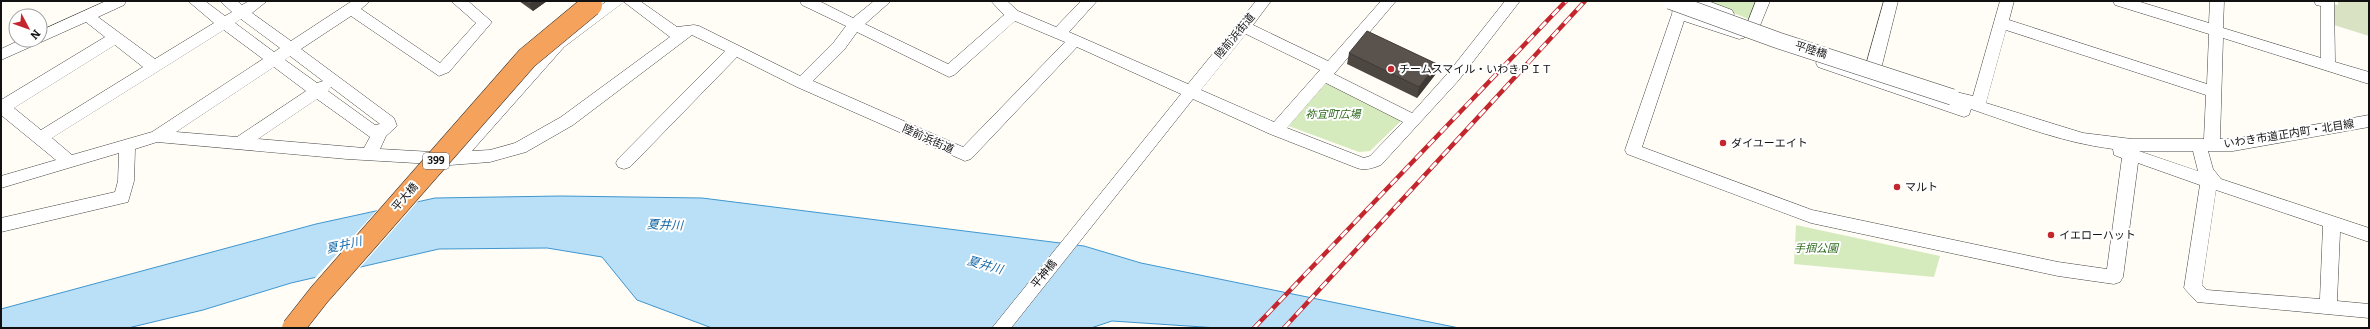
<svg xmlns="http://www.w3.org/2000/svg" width="2370" height="329" font-family="Bitter,'Noto Sans JP',serif">
<style>
.green{fill:#d5ebbd}
.cemetery{fill:#d9e3c4}
.water{fill:#b9e0f7;stroke:#3f96cf}
.pier{fill:#fffdf5}
.lines{fill:none;stroke-linecap:round;stroke-linejoin:round}
.minor-casing{stroke:#444;stroke-width:1}
.minor{fill:#fff;fill-rule:evenodd}
.rail-casing{stroke:#c4262e;stroke-width:4.5}
.rail{stroke:#fff;stroke-width:3;stroke-dasharray:9;stroke-linecap:butt}
.minor-bridge-casing{stroke:#444;stroke-width:17;stroke-linecap:butt}
.highway-bridge-casing{stroke:#222;stroke-width:23;stroke-linecap:butt}
.minor-bridge{stroke:#fff;stroke-width:16}
.highway-bridge{stroke:#f5a25d;stroke-width:22}
.wall{fill:#4d4742}
.shaded-wall{fill:#3f3936}
.building{fill:#5a524d;stroke:#3f3936}
.poi-dot{fill:#c4262e;stroke:#fff;stroke-width:1.5}
.labels{text-anchor:middle;dominant-baseline:central;stroke-width:4;stroke-linejoin:round;paint-order:stroke}
.shield{fill:#fff;stroke:#585858;stroke-width:1}
.shield-label{font-size:10px;font-weight:bold;fill:#111}
.street-label{font-size:11px;fill:#111;stroke:#fff}
.poi-label{font-size:11px;fill:#111;stroke:#fff;text-anchor:start}
.park-label{font-size:11px;font-style:italic;fill:#2f6b1f;stroke:#fff}
.water-label{font-size:12px;font-style:italic;fill:#1768a6;stroke:#fff}
</style>
<rect width="100%" height="100%" fill="#fffdf5"/>
<g class="green">
<path d="M1705 1H1761L1753 21Z"/>
<path d="M1327 82 1403 119 1370 151 1359 152 1286 125Z"/>
<path d="M1796 225 1940 256 1934 277 1794 264Z"/>
</g>
<path class="cemetery" d="M2338 1H2369V36L2334 25 2333 4 2338 5Z"/>
<path class="water" d="M561 196 702 198 1084 246 1141 263 1459 328H1218L1112 321 1091 328H712L637 300 602 257 547 248 439 249 291 283 203 310 128 328H1V309L316 224 435 198Z"/>
<path class="pier" d="M420 199 359 269 313 280 379 208Z"/>
<g class="lines">
<defs>
<g id="minor">
<path d="M106 1H126L124 5 98 17 155 59 214 23 188 1H205L225 16 232 12 220 1H237L242 5 249 1H267L252 13 291 41 352 1H370L361 9 440 63 476 23 451 1H468L492 22 449 72 439 76 351 16 301 49 394 118 397 126 386 136 380 149 450 153 554 39 607 1H640L677 27 694 25 699 26 800 76 834 42 846 26 802 5 800 1H819L853 18 874 1H891L865 24 948 64 1004 15 991 1H1007L1018 11 1056 27 1081 1H1097L1069 32 1188 84 1256 1H1271L1253 25 1328 61 1381 1H1396L1334 74 1412 113 1448 73 1505 1H1520L1458 81 1381 165C1373 168 1365 171 1357 168L1270 134 1193 99 1011 328H992L1181 94 1077 47 971 159 965 161 797 87 737 57 630 167 624 169 618 167 616 163 618 159 725 51 692 35 573 125 526 152 490 162 450 165 347 159 157 142 135 149 134 181 128 202 1 232V218L115 192 118 181 119 153 1 188V176L56 160 1 115V100L105 37 86 22 1 60V49L20 40H40V31ZM624 2 670 37 561 117 515 143 490 150 472 151 564 47ZM241 19 280 48 274 52 235 23ZM1015 21 1065 42 963 147 813 81 844 50 857 32 949 77 954 75ZM224 30 263 59 152 132 72 155 52 138ZM1246 34 1320 70 1274 122 1201 90ZM115 45 143 67 41 130 14 108ZM290 56 323 81 317 83 285 60ZM274 67 306 91 237 137 176 132ZM1326 83 1403 122 1370 156 1364 158 1287 128ZM331 87 380 124 375 125 328 91ZM317 99 370 137 364 148 258 139Z"/>
<path d="M1674 1H1686V11L1744 30 1746 34 1744 38 1739 39 1684 21 1642 147 1812 210 2058 262 2107 269 2122 158 2114 155 2113 149C2064 143 2018 125 1971 109L1969 115 1964 117 1818 67 1816 63 1818 59H1828L1945 99 1947 93 1952 91 1973 96 2000 1H2014L2009 20 2207 84 2209 34 2115 5 2113 1H2137L2209 23 2210 1H2224L2223 28 2321 58V6L2316 5 2314 1H2334L2335 62 2369 72V84L2223 38 2220 139H2233L2369 115V127L2233 151H2208L2213 169 2221 179 2369 228V242L2340 232 2337 301 2369 304V318L2197 302 2184 288 2200 185 2138 163 2123 277 2120 282 2114 284 2058 276 1811 223 1627 154 1625 150 1672 14ZM2006 30 2206 95 2204 139H2132L2083 133 1986 103ZM2139 151H2193L2198 171ZM2216 190 2323 226 2320 299 2207 290 2202 285Z"/>
<path d="M1687 1H1708L1732 10 1734 14 1732 18 1727 19 1689 5Z"/>
<path d="M1756 1H1770L1759 28H1749L1747 24Z"/>
<path d="M1884 1H1898L1882 65 1879 69H1869L1866 65Z"/>
</g>
</defs>
<use href="#minor" class="minor-casing"/>
<use href="#minor" class="minor"/>
<defs>
<g id="rail">
<path d="M1254 328 1566 1"/>
<path d="M1284 328 1585 1"/>
</g>
</defs>
<use href="#rail" class="rail-casing"/>
<use href="#rail" class="rail"/>
<defs>
<path id="minor-bridge" d="M1670 1 1777 40 1952 97"/>
<path id="highway-bridge" d="M293 328 319 295 527 58 591 5"/>
</defs>
<use href="#minor-bridge" class="minor-bridge-casing"/>
<use href="#highway-bridge" class="highway-bridge-casing"/>
<use href="#minor-bridge" class="minor-bridge"/>
<use href="#highway-bridge" class="highway-bridge"/>
</g>
<g class="wall">
<path d="M519 1H547L533 11Z"/>
<path d="M1349 53 1437 64 1435 75 1417 98 1347 64Z"/>
</g>
<g class="shaded-wall">
<path d="M535 1H547L533 11 529 4Z"/>
<path d="M1437 64 1435 75 1417 98 1419 87Z"/>
</g>
<g class="building">
<path d="M524 1H535L529 4Z"/>
<path d="M1367 31 1437 64 1419 87 1349 53Z"/>
</g>
<g class="poi-dot">
<circle cx="1391" cy="69" r="4"/>
<circle cx="1723" cy="143" r="4"/>
<circle cx="1897" cy="187" r="4"/>
<circle cx="2051" cy="235" r="4"/>
</g>
<g class="labels">
<rect class="shield" x="423" y="153" width="26" height="16" rx="3"/>
<g class="shield-label">
<text x="436" y="161">399</text>
</g>
<g class="street-label">
<text transform="translate(1235 36) rotate(-50)">陸前浜街道</text>
<text transform="translate(1811 50) rotate(17)">平陸橋</text>
<text transform="translate(2289 134) rotate(-9)">いわき市道正内町・北目線</text>
<text transform="translate(928 139) rotate(24)">陸前浜街道</text>
<text transform="translate(405 197) rotate(-49)">平大橋</text>
<text transform="translate(1044 274) rotate(-51)">平神橋</text>
</g>
<g class="poi-label">
<text x="1399" y="69">チームスマイル・いわきＰＩＴ</text>
<text x="1731" y="143">ダイユーエイト</text>
<text x="1905" y="187">マルト</text>
<text x="2059" y="235">イエローハット</text>
</g>
<g class="park-label">
<text x="1333" y="114">祢宜町広場</text>
<text x="1816" y="248">手掴公園</text>
</g>
<g class="water-label">
<text transform="translate(665 225) rotate(2)">夏井川</text>
<text transform="translate(344 245) rotate(-13)">夏井川</text>
<text transform="translate(985 265) rotate(16)">夏井川</text>
</g>
</g>
<rect width="2370" height="329" fill="none" stroke="#111111" stroke-width="4"/>
<g transform="translate(28 28) rotate(131)"><circle r="19" fill="#ffffff" stroke="#a0a0a0"/>
<path d="M0-3L7 15L0 10L-7 15Z" fill="#c4262e"/>
<text y="-6" font-size="11" font-weight="bold" text-anchor="middle" fill="#111111">N</text>
</g>
</svg>
